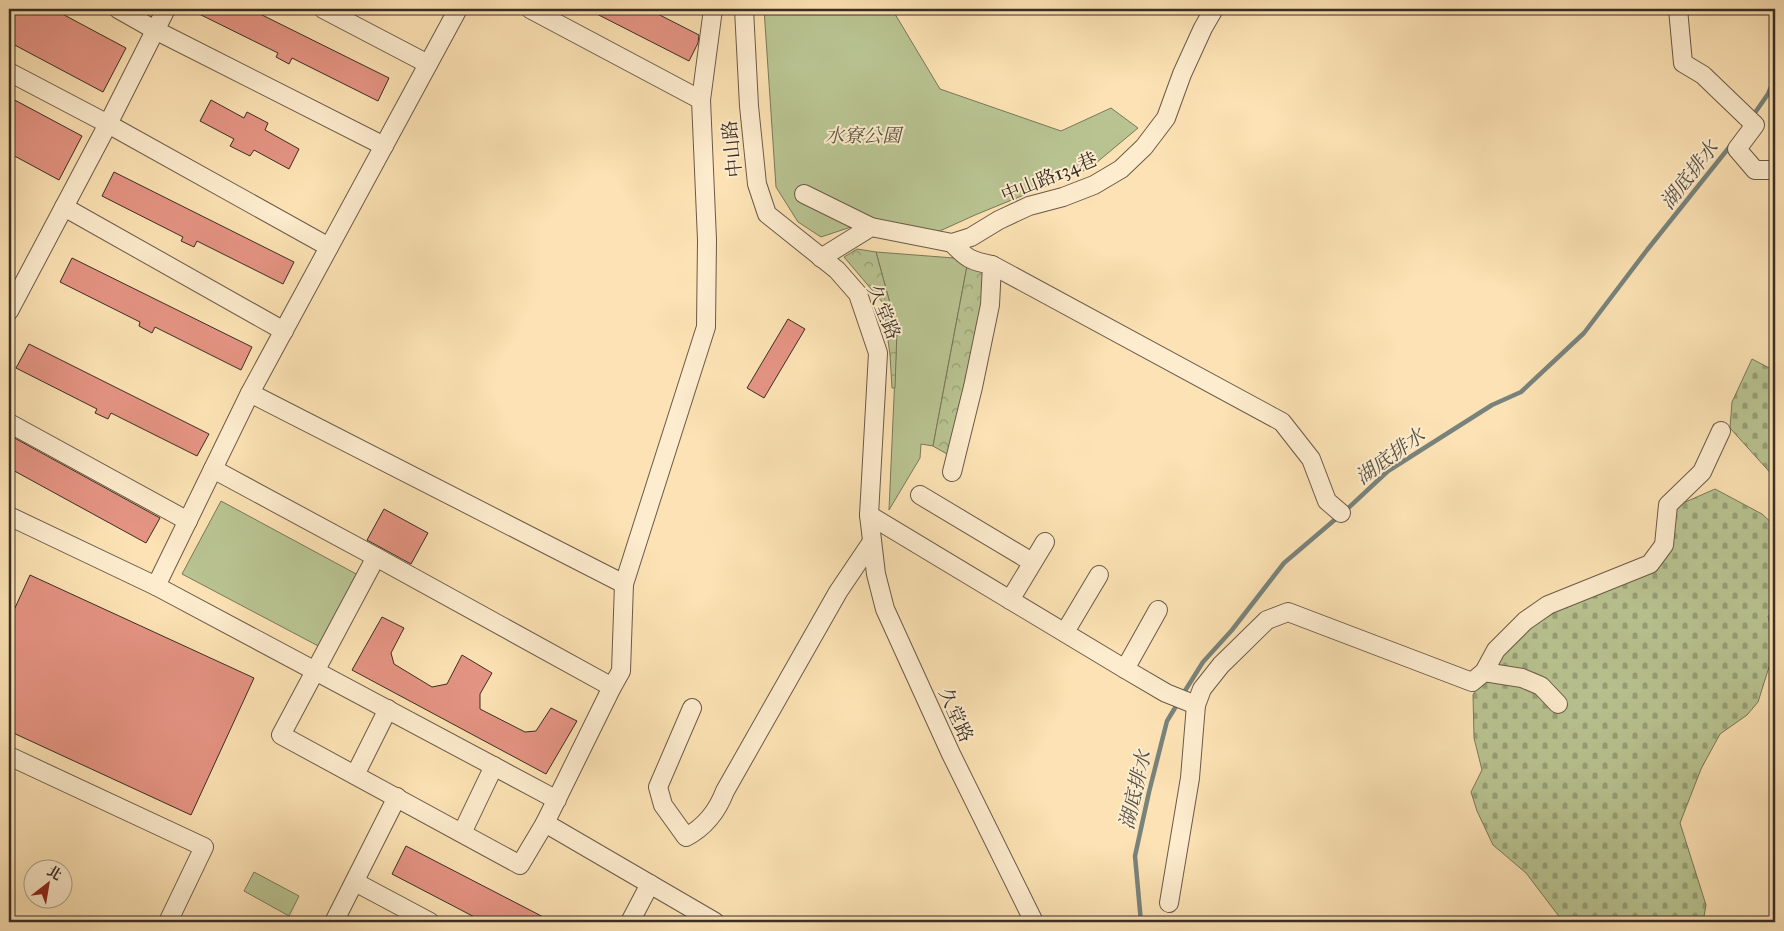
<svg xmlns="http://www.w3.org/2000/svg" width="1784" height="931" font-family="'IM FELL Great Primer','Noto Serif TC',serif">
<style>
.green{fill:#b9c492;stroke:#79785b}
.forest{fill:url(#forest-crowns);stroke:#79785b}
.cemetery{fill:url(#cemetery-stones);stroke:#79785b}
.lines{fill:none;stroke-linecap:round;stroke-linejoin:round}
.stream{stroke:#78837c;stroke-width:4.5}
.building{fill:#e59483;stroke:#392d24}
.minor-casing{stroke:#6a5a48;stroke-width:20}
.minor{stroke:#fdecce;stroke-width:18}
.labels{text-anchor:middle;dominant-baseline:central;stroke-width:4;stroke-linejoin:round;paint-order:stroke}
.park-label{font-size:19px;font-style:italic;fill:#595340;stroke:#fdecce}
.street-label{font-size:19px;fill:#392d24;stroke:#fdecce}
.water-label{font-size:20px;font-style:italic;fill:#535148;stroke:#fdecce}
</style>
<defs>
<pattern id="forest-crowns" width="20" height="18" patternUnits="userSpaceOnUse" patternTransform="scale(1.25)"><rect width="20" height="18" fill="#b9c492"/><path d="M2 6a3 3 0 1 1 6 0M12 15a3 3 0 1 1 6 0" fill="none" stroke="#97a077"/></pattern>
<pattern id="cemetery-stones" width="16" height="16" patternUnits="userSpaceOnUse" patternTransform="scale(1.25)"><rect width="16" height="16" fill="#b9c492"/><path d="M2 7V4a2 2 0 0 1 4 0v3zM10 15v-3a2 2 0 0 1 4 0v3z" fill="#97a077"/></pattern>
</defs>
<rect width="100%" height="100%" fill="#fce2b4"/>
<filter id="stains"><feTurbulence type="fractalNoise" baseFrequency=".004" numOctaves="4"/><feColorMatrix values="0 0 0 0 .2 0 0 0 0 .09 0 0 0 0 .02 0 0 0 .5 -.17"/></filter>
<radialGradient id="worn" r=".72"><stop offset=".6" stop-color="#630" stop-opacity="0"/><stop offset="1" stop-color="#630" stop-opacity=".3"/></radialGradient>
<g class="green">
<path d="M764 9H892L940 89 1061 131 1111 108 1138 128 1090 168 975 215 931 235 854 226 821 237 798 222 776 187Z"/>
<path d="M876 252 954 258 967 266 933 446 921 444 920 458 889 510 897 329Z"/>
<path d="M221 501 360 576 322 648 182 574Z"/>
<path d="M254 872 299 896 289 916 244 891Z"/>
</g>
<g class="forest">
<path d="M857 249 876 252 897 329 895 388H892L890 355 883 303 844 257Z"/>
<path d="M967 266 989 270 954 458 933 446Z"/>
</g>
<g class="cemetery">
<path d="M1752 359 1775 371V478L1730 428 1732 402Z"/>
<path d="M1715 489 1762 514 1775 526V614L1768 616 1775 648 1758 702 1747 715 1720 734 1701 769 1680 823 1706 905 1703 922H1561V919L1526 873 1493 845 1477 811 1471 792 1482 770 1474 738 1473 695 1485 672 1519 635 1565 606 1663 556 1674 507Z"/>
</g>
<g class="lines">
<g class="stream">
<path d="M1752 117 1768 94 1775 77"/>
<path d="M1344 512 1388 471 1492 405 1521 392 1584 333 1647 250 1731 145"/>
<path d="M1183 694 1203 662 1232 630 1284 563 1338 517"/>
<path d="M1141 922 1135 856 1149 792 1167 721 1178 703"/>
</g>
</g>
<g class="building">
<path d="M9 9H53L126 48 103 92 9 42Z"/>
<path d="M189 9H250L389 78 378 101 292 58 289 64 276 57 278 53Z"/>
<path d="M587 9H648L699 35 698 43 689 61Z"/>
<path d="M9 97 82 136 59 180 9 153Z"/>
<path d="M211 100 244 118 247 112 268 123 265 130 299 149 289 169 254 150 250 156 230 146 234 139 200 121Z"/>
<path d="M114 172 294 262 283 284 197 241 194 247 181 241 183 237 102 196Z"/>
<path d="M72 258 252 347 241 370 155 327 152 333 139 326 140 322 60 282Z"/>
<path d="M788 319 805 329 764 398 747 388Z"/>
<path d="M29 344 209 434 197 456 111 413 108 419 95 413 97 409 16 368Z"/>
<path d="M9 435 160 518 146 543 9 468Z"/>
<path d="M384 509 428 533 411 564 367 540Z"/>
<path d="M30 575 254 678 191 815 9 731V621Z"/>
<path d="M382 617 404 628 391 653 394 664 432 687 447 684 462 655 492 673 480 694V709L525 732 536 731 551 708 577 721 546 774 352 670Z"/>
<path d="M406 846 553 922H484L392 874Z"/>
</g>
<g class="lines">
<defs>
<g id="minor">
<path d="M118 9 155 30 384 146"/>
<path d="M323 9 428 64"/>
<path d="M530 9 701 100 707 240 706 327 624 584"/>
<path d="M744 9 749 106 757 184 767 214 837 270 858 294 878 353 869 515 876 574 885 609 951 754 1034 922"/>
<path d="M1678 9 1683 63 1703 75 1755 125 1737 149 1755 170H1775"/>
<path d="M9 72 108 124 329 247"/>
<path d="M701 100 713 9"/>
<path d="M804 194 871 227"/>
<path d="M64 207 284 331"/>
<path d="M952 243C967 259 971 261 992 265L990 305 973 387 952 472"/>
<path d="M821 258 871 227 952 243 971 237 999 220 1029 206 1063 197 1094 185 1121 169 1144 147 1166 118 1182 74 1203 28 1214 9"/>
<path d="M992 265 1282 422 1311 459 1327 501 1341 513"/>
<path d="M9 311 108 124 166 9"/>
<path d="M250 393 458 9"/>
<path d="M9 423 188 521"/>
<path d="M213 469 376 557"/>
<path d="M920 495 1032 562"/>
<path d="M869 515 1125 669 1166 693 1196 705"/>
<path d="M9 516 156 586"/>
<path d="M1010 600 1045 542"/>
<path d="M1065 632 1099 575"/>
<path d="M1125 669 1158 610"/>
<path d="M1484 672 1522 678 1541 686 1558 704"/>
<path d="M692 708 658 787 663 805 686 837C705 827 717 812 725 791L838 592 871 543"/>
<path d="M9 756 204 847 168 922"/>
<path d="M355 775 388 709"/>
<path d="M557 800 156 586 250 393 624 584 621 671 612 687 545 823 715 922"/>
<path d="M545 823 520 865 281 735 376 557 612 687"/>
<path d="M462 833 494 766"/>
<path d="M355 882 430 922"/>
<path d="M1169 903 1190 778 1196 705 1202 689 1221 665 1267 620 1288 612 1472 682 1484 672 1496 650 1525 621 1548 605 1650 564 1664 545 1668 505 1702 472 1721 431"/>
<path d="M334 922 397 797"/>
<path d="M630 922 650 884"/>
</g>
</defs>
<use href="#minor" class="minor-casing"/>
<use href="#minor" class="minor"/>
</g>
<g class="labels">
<g class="park-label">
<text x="863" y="135">水寮公園</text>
</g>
<g class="street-label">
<text transform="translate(732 149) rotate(-96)">中山路</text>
<text transform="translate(1049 177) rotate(-22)">中山路134巷</text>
<text transform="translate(884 312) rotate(68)">久堂路</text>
<text transform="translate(956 715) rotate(66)">久堂路</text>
</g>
<g class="water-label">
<text transform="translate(1689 175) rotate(-52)">湖底排水</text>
<text transform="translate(1390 456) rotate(-36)">湖底排水</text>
<text transform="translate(1135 790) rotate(-77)">湖底排水</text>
</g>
</g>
<rect width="1784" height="931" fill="none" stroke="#fce2b4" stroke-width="30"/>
<rect x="10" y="10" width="1764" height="911" fill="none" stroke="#392d24" stroke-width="2.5"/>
<rect x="15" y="15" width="1754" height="901" fill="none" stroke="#392d24"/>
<g transform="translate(48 884) rotate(31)"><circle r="24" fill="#fdecce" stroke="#afa08a"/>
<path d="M0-4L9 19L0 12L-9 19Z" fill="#8f2418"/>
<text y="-8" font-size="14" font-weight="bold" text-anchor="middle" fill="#392d24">北</text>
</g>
<rect width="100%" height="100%" filter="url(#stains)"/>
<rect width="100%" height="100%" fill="url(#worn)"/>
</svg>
